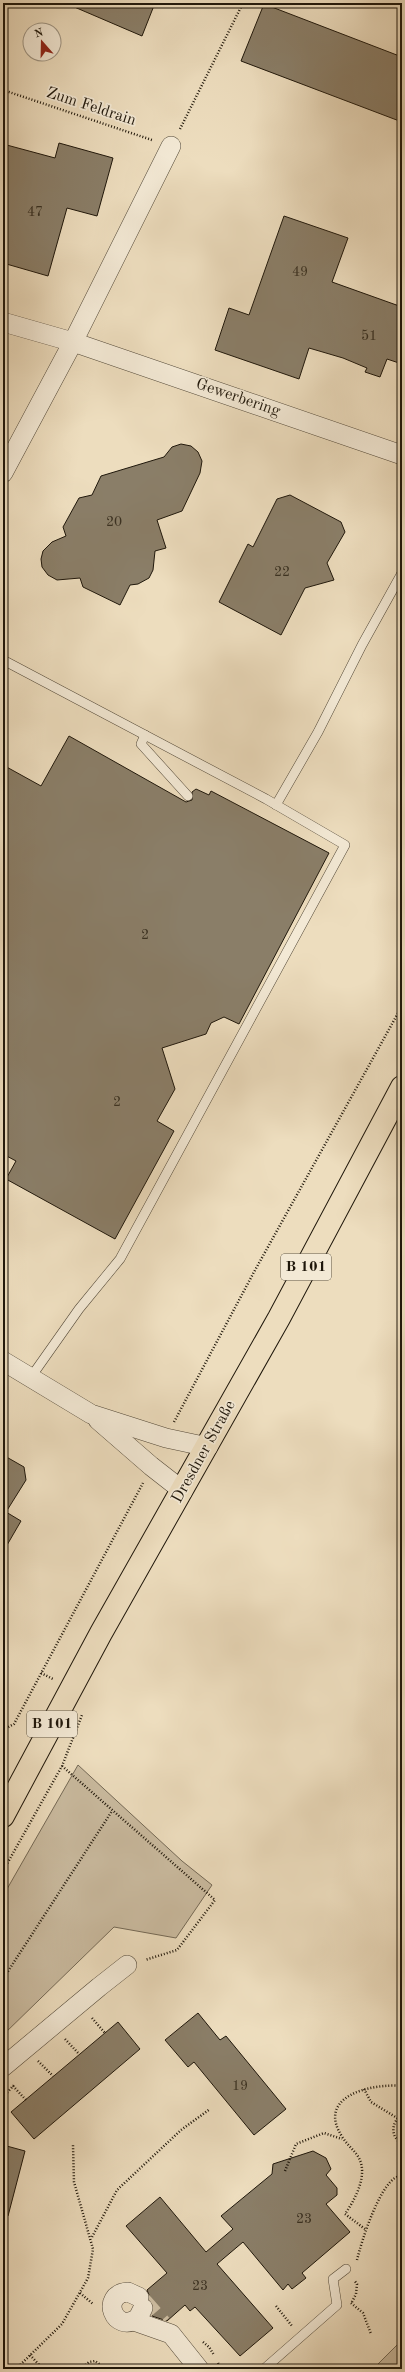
<svg xmlns="http://www.w3.org/2000/svg" width="405" height="2372" font-family="'Old Standard TT',serif">
<style>
.green{fill:#cabba0;stroke:#746956}
.building{fill:#8a7e68;stroke:#1f170b}
.lines{fill:none;stroke-linecap:round;stroke-linejoin:round}
.street-tunnel{stroke:#cebfa3;stroke-width:19;stroke-dasharray:19 10;stroke-linecap:butt}
.lane-casing{stroke:#524838;stroke-width:10}
.street-casing{stroke:#524838;stroke-width:20}
.primary-casing{stroke:#1f170b;stroke-width:24}
.path{stroke:#1f170b;stroke-width:2.5;stroke-dasharray:1 2;stroke-linecap:butt}
.lane{stroke:#f3e9d5;stroke-width:9}
.street{stroke:#f3e9d5;stroke-width:19}
.primary{stroke:#edddbe;stroke-width:22}
.labels{text-anchor:middle;dominant-baseline:central;stroke-width:3.5;stroke-linejoin:round;paint-order:stroke}
.number-label{font-size:14px;fill:#3a3122}
.shield{fill:#f3e9d5;stroke:#5f5648;stroke-width:1}
.shield-label{font-size:15px;font-weight:bold;fill:#1f170b}
.street-label{font-size:16px;fill:#1f170b;stroke:#f3e9d5}
</style>
<rect width="100%" height="100%" fill="#edddbe"/>
<filter id="stains"><feTurbulence type="fractalNoise" baseFrequency=".005" numOctaves="4"/><feColorMatrix values="0 0 0 0 .2 0 0 0 0 .09 0 0 0 0 .02 0 0 0 .5 -.17"/></filter>
<radialGradient id="worn" r=".72"><stop offset=".6" stop-color="#630" stop-opacity="0"/><stop offset="1" stop-color="#630" stop-opacity=".3"/></radialGradient>
<g class="green">
<path d="M78 1765 182 1861 212 1885 176 1938 114 1927 3 2035V1896Z"/>
<path d="M402 2340V2369H373Z"/>
</g>
<g class="building">
<path d="M65 3H155L142 36Z"/>
<path d="M264 4 402 57V122L241 61Z"/>
<path d="M59 143 113 158 97 216 67 208 48 276 3 263V144L55 158Z"/>
<path d="M284 216 348 238 332 282 402 307V364L387 359 380 377 365 372 367 368 343 358 309 348 299 379 215 350 229 308 249 315Z"/>
<path d="M181 444 191 446 198 452 202 461 200 473 182 511 157 520 166 548 155 551 153 570 149 578 138 584 130 585 120 605 83 587 80 578 57 580 48 575 42 567 41 559 43 551 52 542 66 536 63 527 79 498 92 495 101 476 164 457 172 447Z"/>
<path d="M290 495 341 522 345 532 327 563 334 580 305 588 281 635 219 602 248 544 253 547 277 499Z"/>
<path d="M69 736 186 802 192 800V792L196 789 209 795 211 791 329 853 239 1024 224 1017 211 1023 206 1034 162 1048 175 1089 157 1121 174 1131 115 1239 6 1179 16 1161 3 1154V765L41 786Z"/>
<path d="M3 1455 24 1467 26 1480 6 1512 21 1521 3 1552Z"/>
<path d="M198 2013 220 2040 226 2036 286 2109 254 2135 194 2062 188 2067 165 2040Z"/>
<path d="M118 2022 140 2049 34 2139 11 2112Z"/>
<path d="M3 2145 25 2151 8 2216H3Z"/>
<path d="M313 2151 326 2158 331 2169 326 2175 337 2188V2195L326 2204 350 2232 302 2273 306 2278 292 2289 288 2284 283 2290 243 2242 217 2264 273 2328 240 2356 195 2307 190 2311 185 2305 167 2321 152 2316 154 2307 147 2290 167 2273 126 2226 160 2197 206 2252 233 2229 221 2216 272 2174 273 2164Z"/>
</g>
<g class="lines">
<path class="street-tunnel" d="M141 2300 162 2324"/>
<defs>
<g id="lane">
<path d="M3 660 266 799 345 845 120 1259 79 1309 31 1377"/>
<path d="M145 735 141 744 188 796"/>
<path d="M276 805 318 732 362 645 402 573"/>
<path d="M264 2369 337 2305 333 2279 346 2269"/>
</g>
<g id="street">
<path d="M3 322 73 342 402 455"/>
<path d="M3 473 73 342 171 146"/>
<path d="M3 1361 91 1414 166 1438 208 1447"/>
<path d="M98 1420 151 1466 183 1491"/>
<path d="M3 2067 99 1987 127 1965"/>
<path d="M139 2297 128 2292C99 2294 114 2335 138 2318L143 2308"/>
<path d="M134 2321 171 2334 199 2369"/>
</g>
<path id="primary" d="M3 1816 101 1633 279 1318 402 1087"/>
</defs>
<use href="#lane" class="lane-casing"/>
<use href="#street" class="street-casing"/>
<use href="#primary" class="primary-casing"/>
<g class="path">
<path d="M3 90 152 140"/>
<path d="M180 129 243 3"/>
<path d="M174 1422 254 1272 402 1006"/>
<path d="M41 1673 53 1679"/>
<path d="M3 1730 14 1724 143 1483"/>
<path d="M62 1766 215 1900 177 1950 145 1960"/>
<path d="M3 1871 62 1766 82 1715"/>
<path d="M3 1979 112 1811"/>
<path d="M92 2018 105 2033"/>
<path d="M65 2039 79 2054"/>
<path d="M38 2061 53 2076"/>
<path d="M13 2086 26 2100"/>
<path d="M364 2089 371 2102 402 2121"/>
<path d="M3 2097 15 2084"/>
<path d="M402 2114C391 2123 390 2136 402 2144"/>
<path d="M402 2126V2134"/>
<path d="M285 2171 296 2144 324 2133 342 2139"/>
<path d="M365 2229 345 2214C354 2201 363 2184 362 2169 361 2154 350 2149 343 2138 314 2096 372 2083 402 2086"/>
<path d="M92 2237 117 2190 181 2130 210 2109"/>
<path d="M357 2260C361 2243 382 2174 402 2176"/>
<path d="M80 2293 93 2304"/>
<path d="M352 2302 356 2294 357 2284 354 2280"/>
<path d="M351 2303 363 2313 371 2334"/>
<path d="M276 2306 292 2326"/>
<path d="M203 2342 209 2347 214 2355"/>
<path d="M30 2355 43 2369"/>
<path d="M218 2363 221 2369"/>
<path d="M16 2369 62 2324 88 2278 93 2249 74 2182 73 2145"/>
<path d="M81 2369 89 2362 95 2361 106 2369"/>
</g>
<use href="#lane" class="lane"/>
<use href="#street" class="street"/>
<use href="#primary" class="primary"/>
</g>
<g class="labels">
<g class="number-label">
<text x="35" y="212">47</text>
<text x="300" y="272">49</text>
<text x="369" y="336">51</text>
<text x="114" y="522">20</text>
<text x="282" y="572">22</text>
<text x="145" y="935">2</text>
<text x="117" y="1102">2</text>
<text x="240" y="2086">19</text>
<text x="304" y="2219">23</text>
<text x="200" y="2286">23</text>
</g>
<g class="shield">
<rect x="281" y="1254" width="50" height="26" rx="3"/>
<rect x="27" y="1711" width="50" height="26" rx="3"/>
</g>
<g class="shield-label">
<text x="306" y="1267">B 101</text>
<text x="52" y="1724">B 101</text>
</g>
<g class="street-label">
<text transform="translate(91 107) rotate(18)">Zum Feldrain</text>
<text transform="translate(238 398) rotate(19)">Gewerbering</text>
<text transform="translate(204 1452) rotate(-61)">Dresdner Straße</text>
</g>
</g>
<rect width="405" height="2372" fill="none" stroke="#edddbe" stroke-width="16"/>
<rect x="4" y="4" width="397" height="2364" fill="none" stroke="#1f170b" stroke-width="2"/>
<rect x="8" y="8" width="389" height="2356" fill="none" stroke="#1f170b"/>
<g transform="translate(42 42) rotate(340)"><circle r="19" fill="#f3e9d5" stroke="#9e9584"/>
<path d="M0-3L7 15L0 10L-7 15Z" fill="#8f2418"/>
<text y="-6" font-size="11" font-weight="bold" text-anchor="middle" fill="#1f170b">N</text>
</g>
<rect width="100%" height="100%" filter="url(#stains)"/>
<rect width="100%" height="100%" fill="url(#worn)"/>
</svg>
